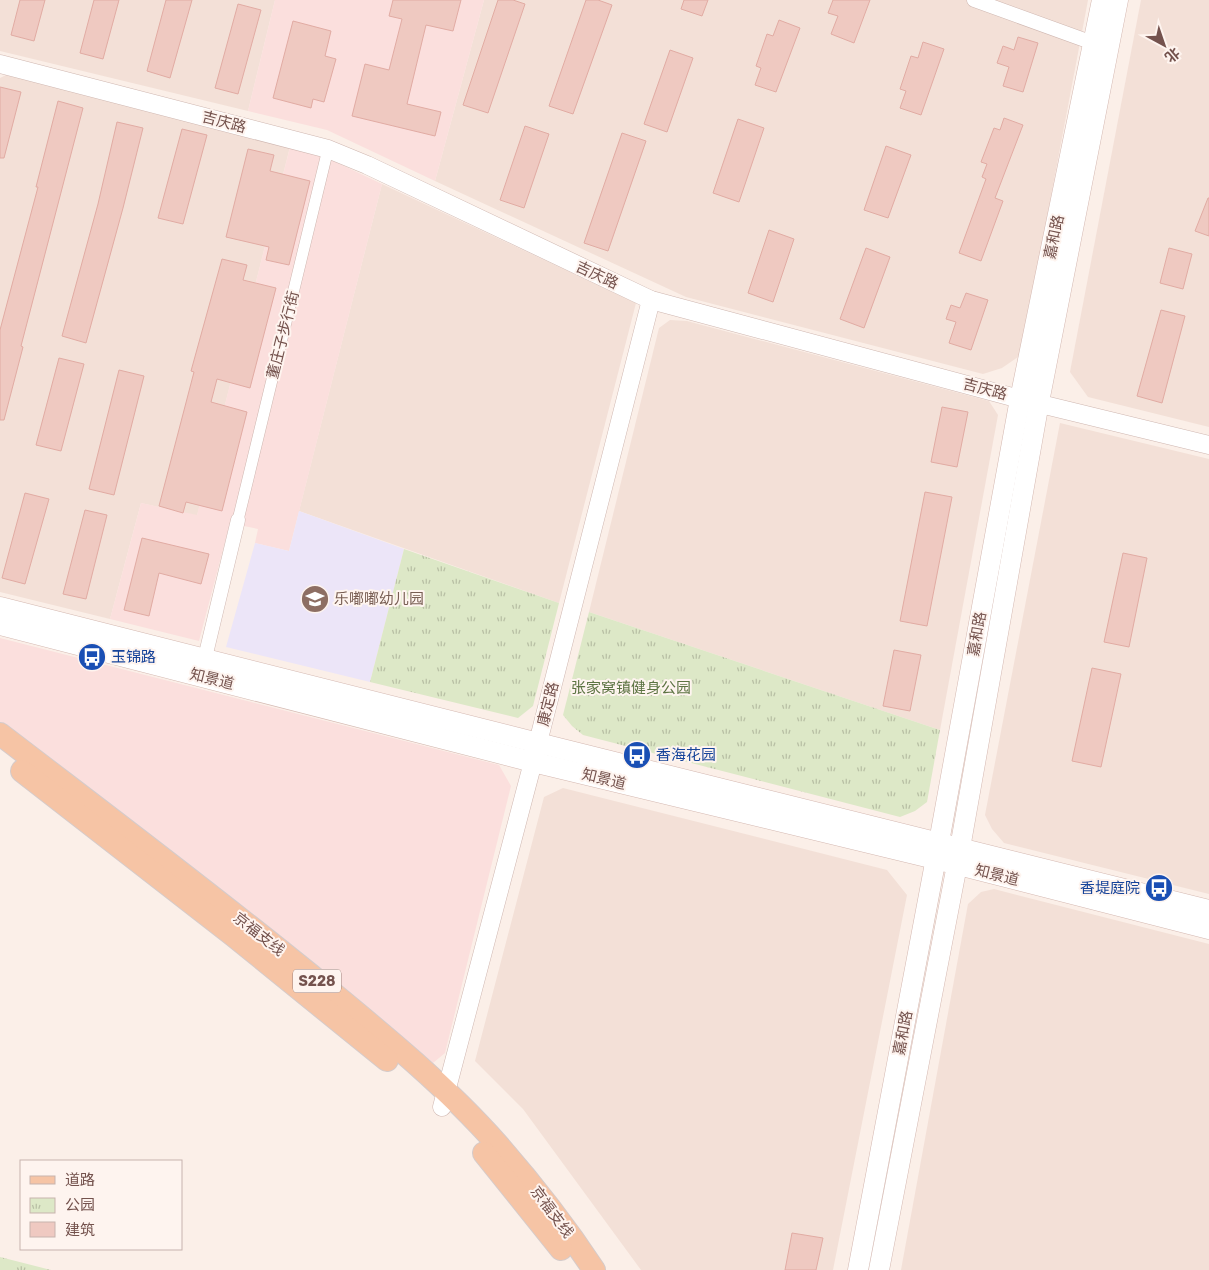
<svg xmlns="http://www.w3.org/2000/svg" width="1209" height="1270" viewBox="0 0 1209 1270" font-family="Rubik,'Noto Sans SC',sans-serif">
<defs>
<pattern id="park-tufts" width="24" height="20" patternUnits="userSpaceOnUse" patternTransform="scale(1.25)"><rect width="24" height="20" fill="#dde8c7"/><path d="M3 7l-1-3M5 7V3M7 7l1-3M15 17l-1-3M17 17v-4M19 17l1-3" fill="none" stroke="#b8bfa4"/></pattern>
</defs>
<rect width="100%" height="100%" fill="#fbefe8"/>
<g fill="#f3e0d7">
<polygon points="0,0 275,0 248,111 0,51"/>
<polygon points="484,0 1088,0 1021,355 1002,368 983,374 686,297 435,181"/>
<polygon points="1141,0 1209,0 1209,427 1088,397 1070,372"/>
<polygon points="10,73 290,147 197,516 141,503 110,619 0,592 0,78"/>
<polygon points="382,184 636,303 559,603 299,511"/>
<polygon points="670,320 687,321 989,401 998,415 940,730 589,612 659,328"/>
<polygon points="1060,423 1209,459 1209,894 1004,843 992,829 985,815"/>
<polygon points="563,788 887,870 907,895 833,1270 641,1270 523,1109 475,1061 544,797"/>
<polygon points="994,889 1209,944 1209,1270 901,1270 968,904 981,892"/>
</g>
<g fill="#fbdfdd">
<polygon points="275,0 484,0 435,181 327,130 248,111"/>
<polygon points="290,147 321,155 382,184 289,551 255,543 258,529 230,523 199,641 110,619 141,503 197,515"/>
<polygon points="0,638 499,765 511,786 445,1053 433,1063 301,952 0,722"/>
</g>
<polygon fill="#ece5f8" points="299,511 404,549 370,682 226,647 255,543 289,551"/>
<g fill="url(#park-tufts)">
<polygon points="404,549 559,603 533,706 518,718 370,682"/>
<polygon points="589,612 940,730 927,802 915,811 900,817 583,735 572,726 563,715"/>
<polygon points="0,1257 51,1270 0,1270"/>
</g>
<g fill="#efc9c1" stroke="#e1aba3">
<polygon points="20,0 45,0 34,41 11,35"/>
<polygon points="94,0 119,0 103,59 80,53"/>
<polygon points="166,0 192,0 170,78 147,71"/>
<polygon points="393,0 461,0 453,31 426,25 407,104 441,112 435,136 352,116 365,64 389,70 402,19 389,16"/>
<polygon points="498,0 513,0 525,4 488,113 463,105"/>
<polygon points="586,0 598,0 612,5 573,114 549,106"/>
<polygon points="684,0 708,0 702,16 681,9"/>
<polygon points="833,0 870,0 854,43 831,34 838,16 828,13"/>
<polygon points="238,4 261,10 238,94 215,88"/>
<polygon points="779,20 800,28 776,92 755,85 761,68 756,66 767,34 773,36"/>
<polygon points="293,21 331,31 325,56 336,59 324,102 313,99 311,108 273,98"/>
<polygon points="1018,37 1038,43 1023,92 1003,86 1009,67 997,63 1003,46 1014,50"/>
<polygon points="923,42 944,49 921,115 900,108 906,91 900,89 911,56 918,58"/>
<polygon points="670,50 693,58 667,132 644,124"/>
<polygon points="0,87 21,92 4,158 0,158"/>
<polygon points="58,101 83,108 21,346 23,347 4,420 0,420 0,330 38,187 36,187"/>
<polygon points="1004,118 1023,125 995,198 1003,201 981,261 959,253 986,179 982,177 987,164 981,162 994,128 1000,130"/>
<polygon points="738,119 764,128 739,202 713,193"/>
<polygon points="117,122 143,128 123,208 86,343 62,336 98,204"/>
<polygon points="525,126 549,134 524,208 500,200"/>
<polygon points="182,129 207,135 183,224 158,218"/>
<polygon points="622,133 646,141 608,251 584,243"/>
<polygon points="886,146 911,155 888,218 864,210"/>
<polygon points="248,149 274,155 270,171 310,181 289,265 266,260 269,247 226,237"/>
<polygon points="1208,198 1209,198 1209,236 1195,231"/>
<polygon points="769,230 794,239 773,302 748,293"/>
<polygon points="866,248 890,257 864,328 840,319"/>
<polygon points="1169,248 1192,254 1183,289 1160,283"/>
<polygon points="222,259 247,265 243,280 276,288 250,388 217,379 211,402 247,412 222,511 186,502 183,513 159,506 194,372 191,371"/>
<polygon points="966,293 988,300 971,350 949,343 956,322 946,319 951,305 960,308"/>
<polygon points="1161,310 1185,316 1162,403 1137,396"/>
<polygon points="59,358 84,364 61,451 36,445"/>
<polygon points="119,370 144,376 114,495 89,489"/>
<polygon points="942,407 968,412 957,467 931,462"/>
<polygon points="925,492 952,497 927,626 900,621"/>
<polygon points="25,493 49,499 25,584 2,578"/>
<polygon points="85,510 107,515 86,599 63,594"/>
<polygon points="142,538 209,554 201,584 159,573 149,616 124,610"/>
<polygon points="1123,553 1147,558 1129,647 1104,642"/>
<polygon points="894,650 921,655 910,711 883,706"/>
<polygon points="1092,668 1121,674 1101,767 1072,761"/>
<polygon points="792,1233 823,1238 816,1270 785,1270"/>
</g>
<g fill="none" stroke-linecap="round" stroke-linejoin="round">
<defs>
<polyline id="pedestrian" points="238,520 328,149"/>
<g id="minor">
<polyline points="974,0 1093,43"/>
<polyline points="203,666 238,520"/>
</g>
<g id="tertiary">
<polyline points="0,64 328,149 367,165 651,300 1020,399 1209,445"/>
<polyline points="442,1107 533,762 651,300"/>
</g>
<g id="secondary">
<polyline points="0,607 538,743 1209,910"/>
<polyline points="0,625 533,762 935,859 1209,929"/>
<polyline points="858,1270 939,842 1020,399 1102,0"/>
<polyline points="879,1270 957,865 1039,402 1118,0"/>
</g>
<g id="primary">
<path d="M 0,734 C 107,816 215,897 319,982 C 381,1033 445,1085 498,1145 C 533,1185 565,1226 594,1270"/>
<polyline points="22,771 233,935 387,1060"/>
<polyline points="484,1153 561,1249"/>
</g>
</defs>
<use href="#pedestrian" stroke="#cfb7b1" stroke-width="12"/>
<use href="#minor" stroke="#cfb7b1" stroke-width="15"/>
<use href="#tertiary" stroke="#cfb7b1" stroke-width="19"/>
<use href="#secondary" stroke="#d4b8b1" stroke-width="21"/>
<use href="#primary" stroke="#d5cbca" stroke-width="24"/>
<use href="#pedestrian" stroke="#fff" stroke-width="11"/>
<use href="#minor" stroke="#fff" stroke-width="14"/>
<use href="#tertiary" stroke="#fff" stroke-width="18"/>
<use href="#secondary" stroke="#fff" stroke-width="20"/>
<use href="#primary" stroke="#f6c4a5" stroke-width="22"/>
</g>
<defs>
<symbol id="school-disc" viewBox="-11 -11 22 22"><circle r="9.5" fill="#8d6e63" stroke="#fef4ef"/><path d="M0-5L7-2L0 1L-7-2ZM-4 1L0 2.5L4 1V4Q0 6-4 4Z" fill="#fff"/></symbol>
<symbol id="bus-disc" viewBox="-11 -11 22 22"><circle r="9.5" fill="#1a4fb4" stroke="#fef4ef"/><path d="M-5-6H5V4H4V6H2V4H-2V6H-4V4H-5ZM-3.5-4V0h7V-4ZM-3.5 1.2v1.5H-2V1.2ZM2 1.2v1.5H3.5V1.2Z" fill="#fff"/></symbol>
</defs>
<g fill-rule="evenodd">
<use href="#school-disc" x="299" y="583" width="32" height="32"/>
<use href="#bus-disc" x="76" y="641" width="32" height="32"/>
<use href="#bus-disc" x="621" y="739" width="32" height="32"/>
<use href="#bus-disc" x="1143" y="872" width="32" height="32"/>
</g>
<g text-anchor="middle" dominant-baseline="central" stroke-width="4" stroke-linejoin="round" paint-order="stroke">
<rect fill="#fef4ef" stroke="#9d837e" stroke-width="1" x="293" y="969.5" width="48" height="23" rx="4"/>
<g font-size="14" font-weight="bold" fill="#74524d">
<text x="317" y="981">S228</text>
</g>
<g font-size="15" fill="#74524d" stroke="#fef4ef">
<text transform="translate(224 122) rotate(15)">吉庆路</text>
<text transform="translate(1054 237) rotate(-78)">嘉和路</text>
<text transform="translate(597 275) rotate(25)">吉庆路</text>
<text transform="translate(283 335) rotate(-76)">董庄子步行街</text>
<text transform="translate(985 389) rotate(15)">吉庆路</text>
<text transform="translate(977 634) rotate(-80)">嘉和路</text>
<text transform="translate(212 679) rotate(14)">知景道</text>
<text transform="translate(548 704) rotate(-76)">康定路</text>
<text transform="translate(604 779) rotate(14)">知景道</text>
<text transform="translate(997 875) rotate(14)">知景道</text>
<text transform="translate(259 934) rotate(38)">京福支线</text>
<text transform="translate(903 1033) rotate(-79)">嘉和路</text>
<text transform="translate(552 1212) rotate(53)">京福支线</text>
</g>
<g font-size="15" fill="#785e54" stroke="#fef4ef" text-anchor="start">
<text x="334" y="599">乐嘟嘟幼儿园</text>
</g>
<g font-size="15" fill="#164399" stroke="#fef4ef" text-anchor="start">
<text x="111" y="657">玉锦路</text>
<text x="656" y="755">香海花园</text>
<text x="1140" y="888" text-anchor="end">香堤庭院</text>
</g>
<g font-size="15" fill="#5d7443" stroke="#fef4ef">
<text x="631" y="688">张家窝镇健身公园</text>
</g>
</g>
<rect x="20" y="1160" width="162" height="90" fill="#fef4ef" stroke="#c7b3ae"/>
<rect x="30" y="1176" width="25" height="8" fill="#f6c4a5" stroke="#c7b3ae"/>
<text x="65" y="1185" font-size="15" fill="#74524d">道路</text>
<rect x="30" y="1198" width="25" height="15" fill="url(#park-tufts)" stroke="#c7b3ae"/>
<text x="65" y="1210" font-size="15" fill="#74524d">公园</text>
<rect x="30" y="1222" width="25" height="15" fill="#efc9c1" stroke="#c7b3ae"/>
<text x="65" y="1235" font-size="15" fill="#74524d">建筑</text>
<g transform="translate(1164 45) rotate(140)" stroke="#fef4ef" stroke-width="4" paint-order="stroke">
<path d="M0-4L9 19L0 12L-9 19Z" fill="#74524d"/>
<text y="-8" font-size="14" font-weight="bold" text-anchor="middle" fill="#74524d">北</text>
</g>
</svg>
